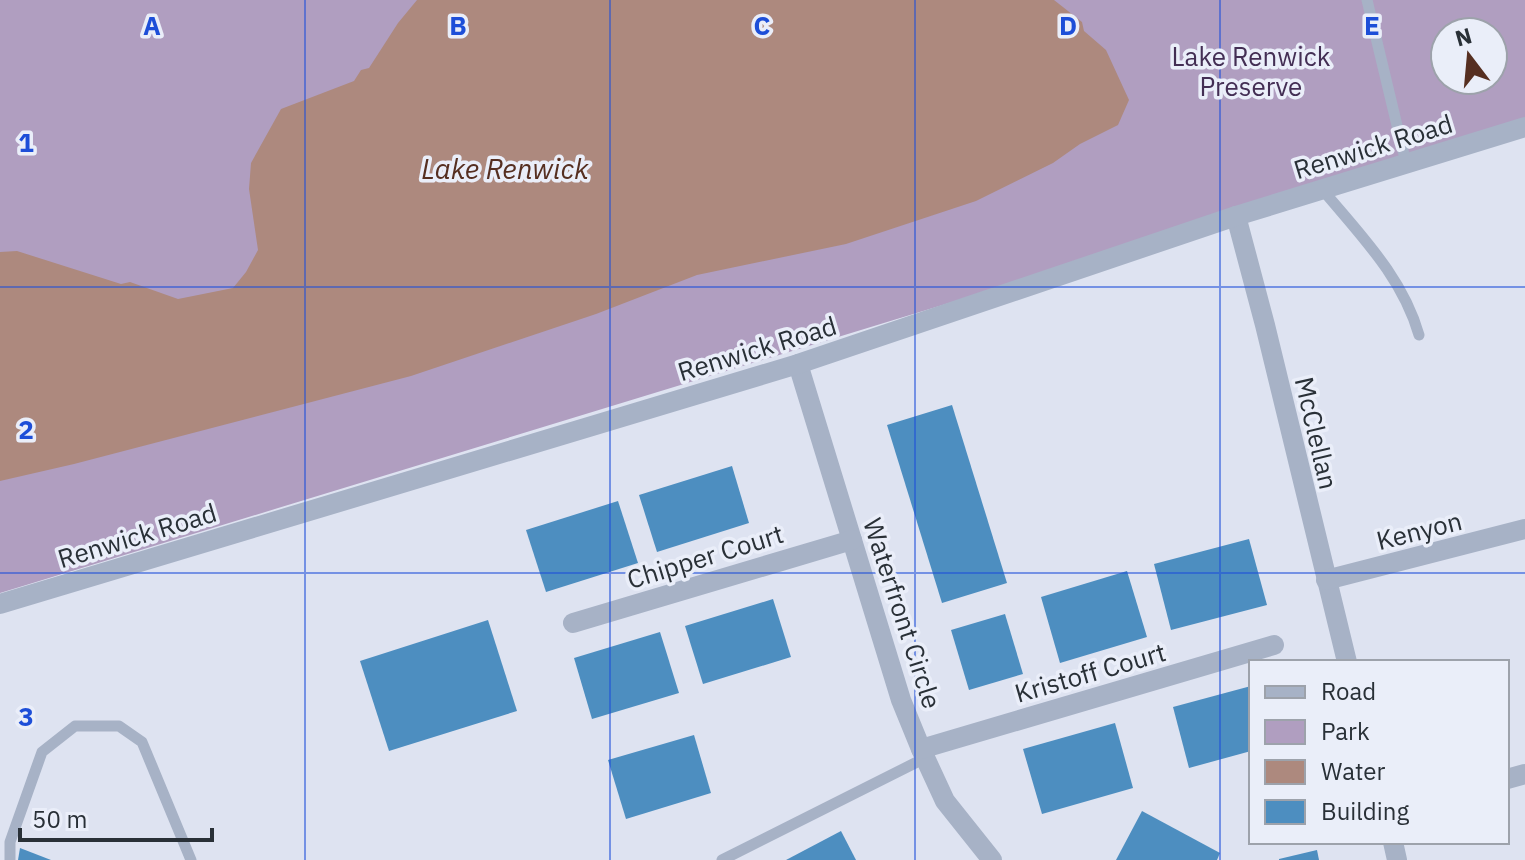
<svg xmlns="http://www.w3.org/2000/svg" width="1525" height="860" viewBox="0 0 1525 860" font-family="'IBM Plex Sans',sans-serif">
<rect width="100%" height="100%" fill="#dee3f1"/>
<path fill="#b09ec0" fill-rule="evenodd" d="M 0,0 L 1525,0 L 1525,127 L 0,593 ZM 1445,32 L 1493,32 L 1493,80 L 1445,80 Z"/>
<polygon fill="#ad897e" points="417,0 1054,0 1082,22 1084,31 1106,50 1129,100 1118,125 1080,144 1053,163 976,201 846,244 697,275 596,314 411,376 74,464 0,481 0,252 17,251 121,284 130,282 178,299 233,288 246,272 258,250 249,189 251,163 281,109 354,81 361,70 369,68 398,23"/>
<g fill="#4d8ec0">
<polygon points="952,405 1007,583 942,603 887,425"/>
<polygon points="732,466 749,523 657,552 639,495"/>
<polygon points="618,501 638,563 546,592 526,530"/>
<polygon points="1249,539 1267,605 1171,630 1154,564"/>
<polygon points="1127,571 1147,637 1060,663 1041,597"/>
<polygon points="773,599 791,657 703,684 685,626"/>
<polygon points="1005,614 1023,674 969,690 951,630"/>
<polygon points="488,620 517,711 389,751 360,661"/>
<polygon points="660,632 679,693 592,719 574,658"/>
<polygon points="1251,686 1251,751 1189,768 1173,707"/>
<polygon points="1115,723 1133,788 1042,814 1023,749"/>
<polygon points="694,735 711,793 626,819 608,760"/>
<polygon points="1142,811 1220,853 1217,860 1116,860"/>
<polygon points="841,831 856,860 786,860"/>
<polygon points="20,848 51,860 18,860"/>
<polygon points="1317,850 1319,860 1279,860 1279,859"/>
</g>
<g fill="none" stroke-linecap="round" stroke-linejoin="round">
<g stroke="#a7b2c6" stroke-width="11">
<polyline points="1367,0 1406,163"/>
<path d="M 1322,189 C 1360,235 1402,276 1419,335"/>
<polyline points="10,860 10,842 42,752 75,726 119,726 142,742 191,860"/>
<polyline points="722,860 925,758"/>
</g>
<g stroke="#a7b2c6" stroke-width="20">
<polyline points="1236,216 1265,325 1347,662"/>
<polyline points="798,364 901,700 921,749 945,801 992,860"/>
<polyline points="1326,580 1525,529"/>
<polyline points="573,623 852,540"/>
<polyline points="921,749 1274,645"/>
<polyline points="1507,779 1525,774"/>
<polyline points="1393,842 1397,860"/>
</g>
<polyline stroke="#a7b2c6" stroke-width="20" points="0,604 798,364 1236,216 1525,127"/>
</g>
<path fill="none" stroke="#1d4ed8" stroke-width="2" stroke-opacity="0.55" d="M 305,0 L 305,860M 610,0 L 610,860M 915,0 L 915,860M 1220,0 L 1220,860M 0,287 L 1525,287M 0,573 L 1525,573"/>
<g text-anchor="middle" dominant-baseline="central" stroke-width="7" stroke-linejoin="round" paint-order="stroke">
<g font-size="26" fill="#432e54" stroke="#eaeef9">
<text x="1251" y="56">Lake Renwick<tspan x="1251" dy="30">Preserve</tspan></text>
</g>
<g font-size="26" fill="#293037" stroke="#eaeef9">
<text transform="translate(1373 146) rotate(-17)">Renwick Road</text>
<text transform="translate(757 348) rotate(-17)">Renwick Road</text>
<text transform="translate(1317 433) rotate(77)">McClellan</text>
<text transform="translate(1419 530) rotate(-14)">Kenyon</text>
<text transform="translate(137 535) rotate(-17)">Renwick Road</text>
<text transform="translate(705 556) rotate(-17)">Chipper Court</text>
<text transform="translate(903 613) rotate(72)">Waterfront Circle</text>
<text transform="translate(1090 672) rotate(-16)">Kristoff Court</text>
</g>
<g font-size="28" font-style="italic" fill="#562f21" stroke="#eaeef9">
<text x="505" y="168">Lake Renwick</text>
</g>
</g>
<g font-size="26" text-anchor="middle" font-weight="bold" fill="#1d4ed8" stroke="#eaeef9" stroke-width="7" stroke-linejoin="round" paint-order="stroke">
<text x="152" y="35">A</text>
<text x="458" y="35">B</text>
<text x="762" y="35">C</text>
<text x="1068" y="35">D</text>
<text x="1372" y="35">E</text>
<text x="26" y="152">1</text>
<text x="26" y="439">2</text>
<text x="26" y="726">3</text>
</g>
<rect x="1249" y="660" width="260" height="184" fill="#eaeef9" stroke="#9da2ab" stroke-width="2"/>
<rect x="1265" y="686" width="40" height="12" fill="#a7b2c6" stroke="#9da2ab" stroke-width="2"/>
<text x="1321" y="700" font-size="24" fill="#293037">Road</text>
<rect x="1265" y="720" width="40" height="24" fill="#b09ec0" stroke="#9da2ab" stroke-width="2"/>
<text x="1321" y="740" font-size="24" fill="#293037">Park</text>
<rect x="1265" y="760" width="40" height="24" fill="#ad897e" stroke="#9da2ab" stroke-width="2"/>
<text x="1321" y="780" font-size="24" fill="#293037">Water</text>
<rect x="1265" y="800" width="40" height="24" fill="#4d8ec0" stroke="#9da2ab" stroke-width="2"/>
<text x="1321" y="820" font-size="24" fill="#293037">Building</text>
<g transform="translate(1469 56) rotate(344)"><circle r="38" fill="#eaeef9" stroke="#9da2ab" stroke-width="2"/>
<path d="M0-6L14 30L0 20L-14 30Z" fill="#562f21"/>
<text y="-12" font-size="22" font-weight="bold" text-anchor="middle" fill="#293037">N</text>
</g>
<path d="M20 828v12h192v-12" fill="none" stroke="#293037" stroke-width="4"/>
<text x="32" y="828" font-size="24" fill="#293037" stroke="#eaeef9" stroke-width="6" paint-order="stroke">50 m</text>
</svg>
